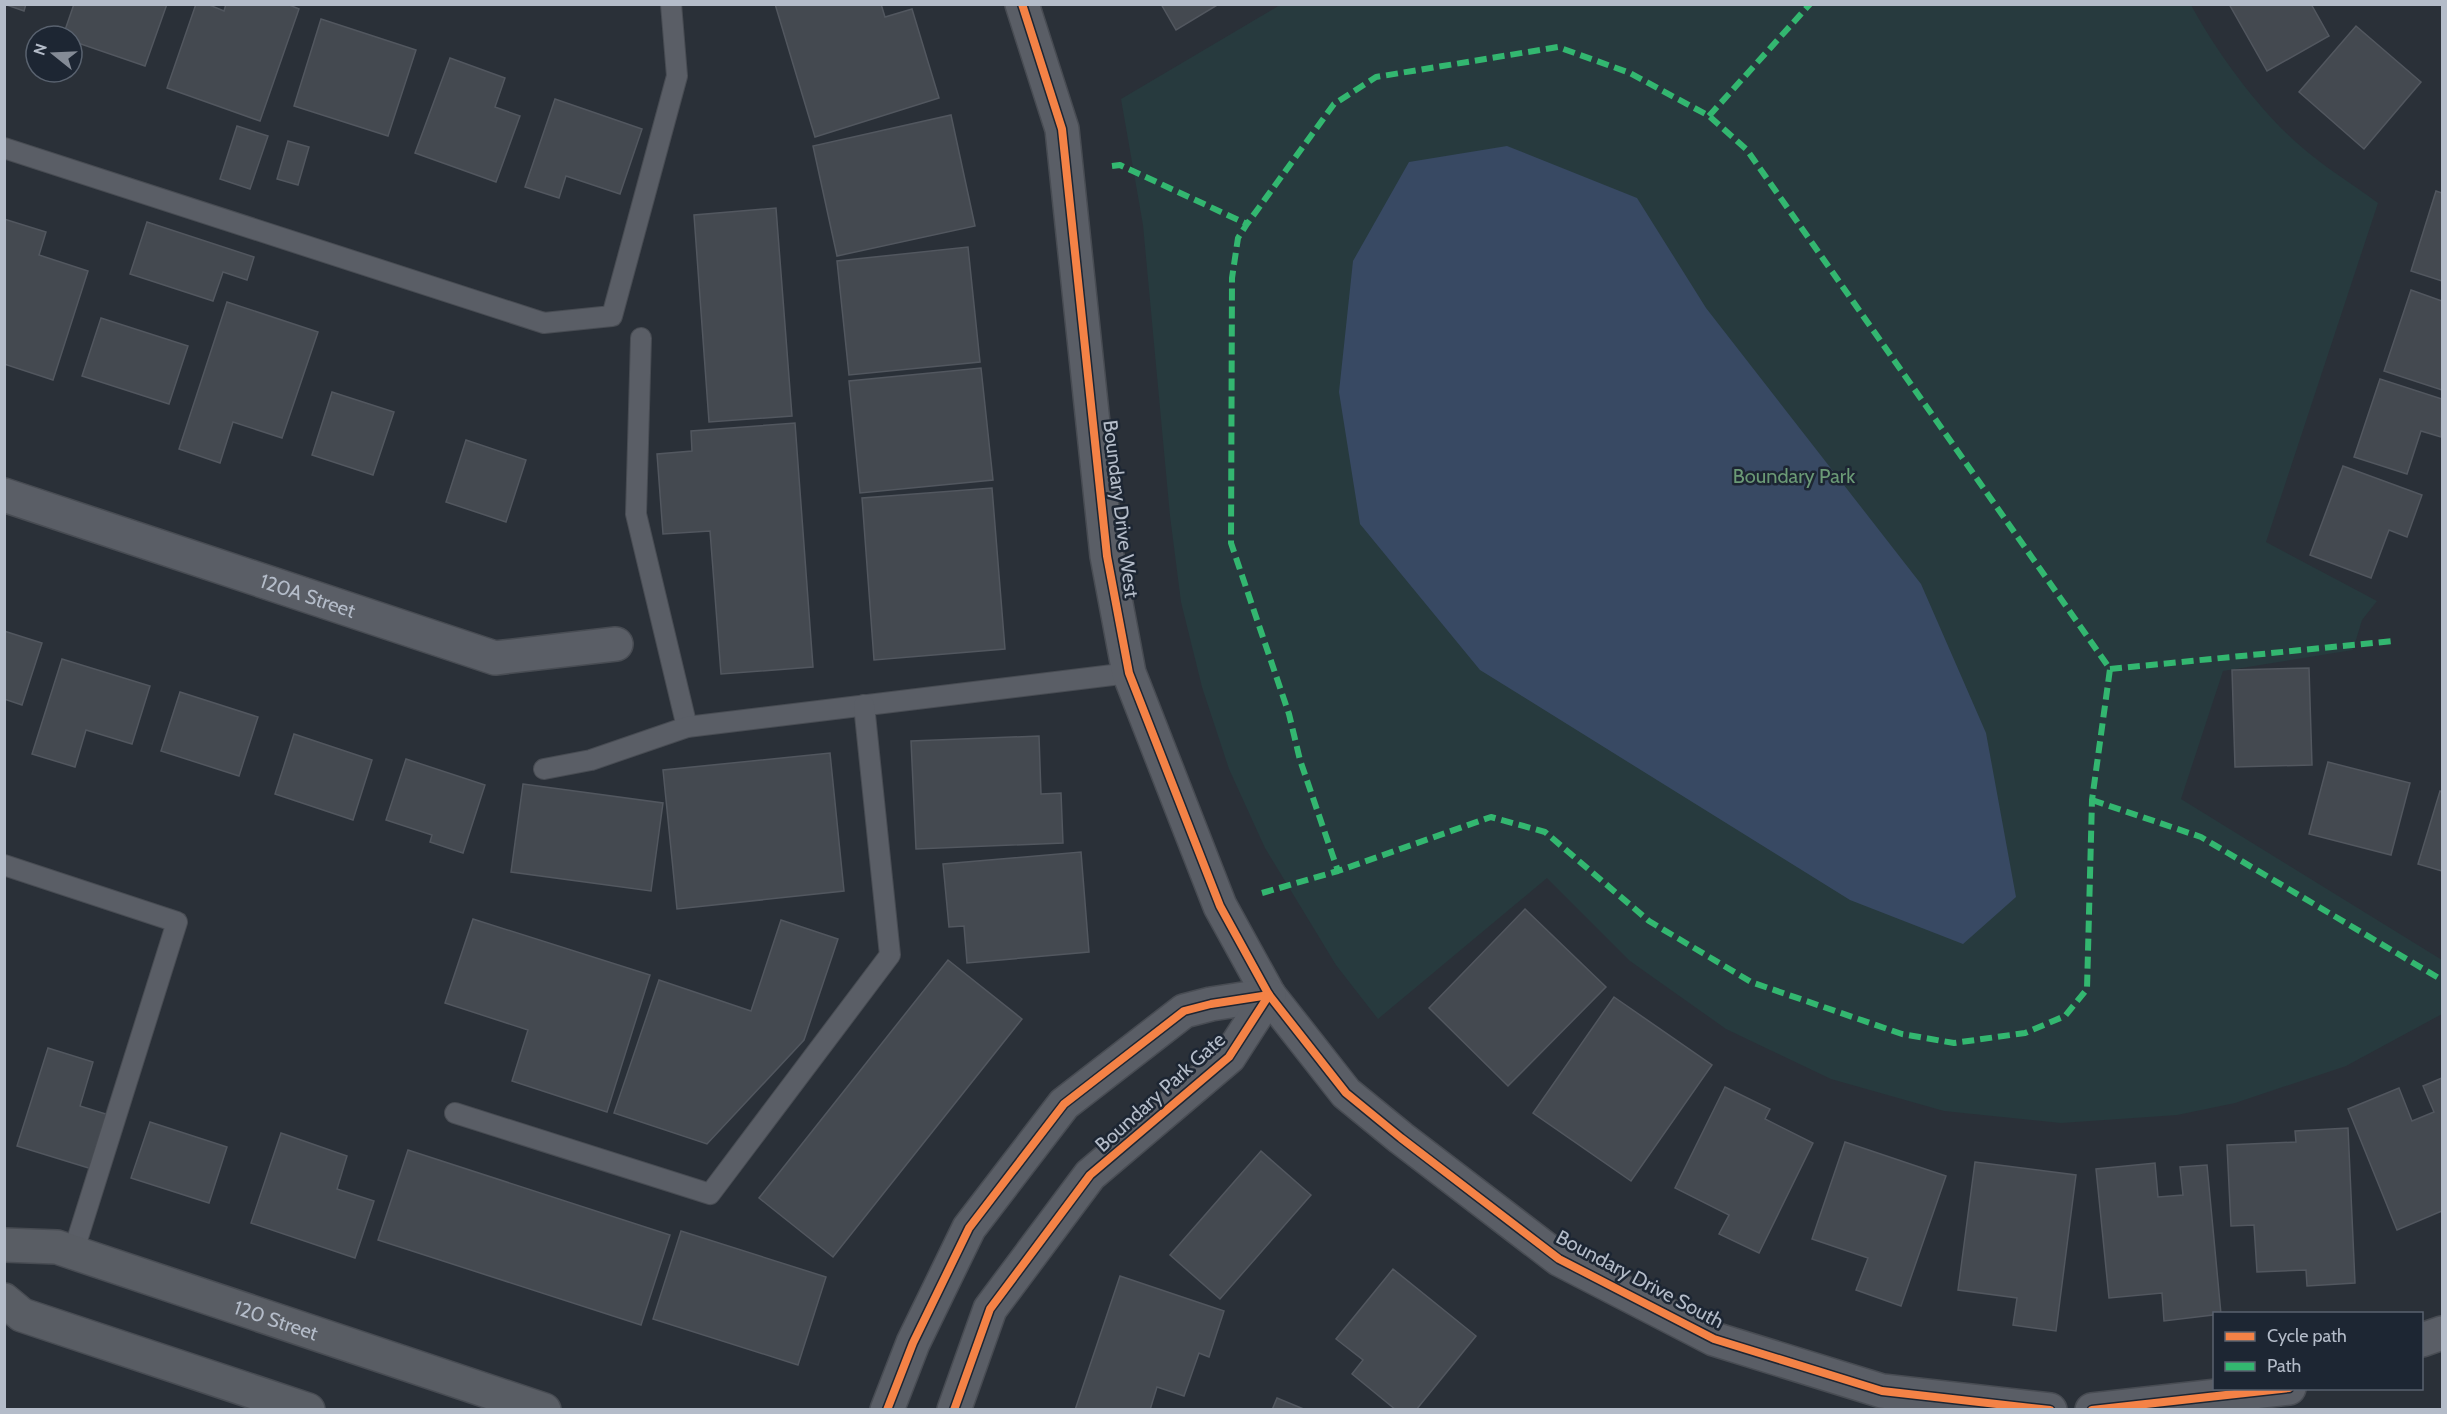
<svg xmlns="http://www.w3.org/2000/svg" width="2447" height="1414" viewBox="0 0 2447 1414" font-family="Cabin,sans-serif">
<rect width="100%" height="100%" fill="#2a3038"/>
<path fill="#273a3e" d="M 1280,5 L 2191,5 C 2216,51 2257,108 2297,143 C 2321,165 2351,183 2378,203 L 2266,542 L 2377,601 L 2362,620 L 2353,650 L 2223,671 L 2181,799 L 2442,960 L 2442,1014 L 2346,1066 L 2235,1103 L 2177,1115 L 2061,1123 L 1944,1111 L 1831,1079 L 1726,1029 L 1630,961 L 1547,878 L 1378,1019 L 1336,965 L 1265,848 L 1229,769 L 1202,687 L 1181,602 L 1170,516 L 1143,225 L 1121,99 Z"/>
<polygon fill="#384963" points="1507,146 1637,198 1706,308 1921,584 1986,733 2016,897 1963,944 1850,900 1480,670 1360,524 1339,392 1353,261 1409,162"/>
<g fill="#444950" stroke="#52575f" stroke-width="1.5">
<polygon points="4,4 26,4 24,11"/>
<polygon points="74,4 167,4 145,66 72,41 72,36 63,36"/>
<polygon points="196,4 207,4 224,11 226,4 287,4 299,9 260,121 167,88"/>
<polygon points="775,4 881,4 885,17 912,9 939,98 815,137"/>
<polygon points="1161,4 1219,4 1176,30"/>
<polygon points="2229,4 2311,4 2329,36 2267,71"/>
<polygon points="321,19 416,50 388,136 294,106"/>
<polygon points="2356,26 2421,82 2364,149 2299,92"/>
<polygon points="450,58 505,78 495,107 520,116 496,182 415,153"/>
<polygon points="555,99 642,129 620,194 566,176 559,198 525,187"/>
<polygon points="951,115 975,226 837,256 813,146"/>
<polygon points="237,126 268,136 250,189 220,179"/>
<polygon points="288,141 309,147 298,185 277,179"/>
<polygon points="2436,191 2442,193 2442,281 2411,271"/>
<polygon points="776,208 792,416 709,422 694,215"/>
<polygon points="4,219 46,232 39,255 88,271 53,380 4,364"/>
<polygon points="147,222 254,257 247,280 223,272 213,301 130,274"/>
<polygon points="968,247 980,362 849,375 837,261"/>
<polygon points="2411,290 2442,301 2442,390 2384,371"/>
<polygon points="227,302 318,332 282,438 233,422 220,463 179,449"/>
<polygon points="101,318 188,346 169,404 82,376"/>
<polygon points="981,368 993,480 860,493 849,381"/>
<polygon points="2380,379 2442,399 2441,437 2421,431 2407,474 2354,457"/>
<polygon points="332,392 394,412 373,475 312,455"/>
<polygon points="795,423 813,667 721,674 710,531 663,534 657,454 692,451 691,431"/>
<polygon points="466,440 526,460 506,522 446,502"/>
<polygon points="2343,466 2422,495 2407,537 2389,530 2371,578 2310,555"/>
<polygon points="992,488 1005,649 874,660 862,498"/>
<polygon points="4,631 42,643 22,705 4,699"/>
<polygon points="62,659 150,686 132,744 86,730 75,767 32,754"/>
<polygon points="2309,668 2312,765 2235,767 2232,670"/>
<polygon points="180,692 258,717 239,776 161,751"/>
<polygon points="294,734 372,760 353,820 275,794"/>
<polygon points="1039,736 1041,794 1061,793 1063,843 916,849 911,741"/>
<polygon points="830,753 844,891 677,909 663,770"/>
<polygon points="406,759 485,785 463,853 430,842 432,835 386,820"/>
<polygon points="2328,762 2410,783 2391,855 2309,834"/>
<polygon points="523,784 663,803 651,891 511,872"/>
<polygon points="2440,791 2442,792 2442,871 2418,864"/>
<polygon points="1081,852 1089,952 967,963 964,926 949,927 943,864"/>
<polygon points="1525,909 1606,987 1508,1086 1429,1008"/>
<polygon points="473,919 650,975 607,1112 512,1081 528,1030 445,1003"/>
<polygon points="781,920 838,939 804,1040 707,1144 614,1113 659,980 751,1011"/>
<polygon points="948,960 1022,1019 833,1257 759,1198"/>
<polygon points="1614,997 1712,1065 1631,1181 1533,1113"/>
<polygon points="48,1048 93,1062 80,1106 109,1115 92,1169 17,1146"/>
<polygon points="2442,1078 2442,1211 2397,1230 2348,1109 2399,1088 2412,1121 2434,1112 2423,1086"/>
<polygon points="1725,1087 1770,1109 1765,1119 1813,1143 1759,1253 1719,1234 1729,1215 1675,1188"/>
<polygon points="150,1122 227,1147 209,1203 131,1178"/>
<polygon points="2348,1128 2355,1283 2307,1286 2306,1270 2257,1272 2254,1225 2231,1226 2227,1145 2296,1142 2295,1131"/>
<polygon points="281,1133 347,1156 337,1189 374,1201 355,1258 251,1223"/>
<polygon points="1845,1142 1946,1176 1901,1306 1856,1290 1868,1258 1812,1239"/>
<polygon points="408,1150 670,1235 641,1325 378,1240"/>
<polygon points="1261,1151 1311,1195 1220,1299 1170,1255"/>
<polygon points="1975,1162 2076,1175 2056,1331 2013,1325 2017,1298 1958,1290"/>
<polygon points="2155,1163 2158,1197 2183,1195 2180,1167 2207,1165 2221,1314 2164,1321 2162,1293 2109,1298 2096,1169"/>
<polygon points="681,1231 826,1277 798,1365 653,1319"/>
<polygon points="1393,1269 1476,1336 1416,1410 1396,1410 1352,1374 1363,1360 1336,1339"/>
<polygon points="1120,1276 1224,1311 1209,1357 1199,1353 1184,1396 1157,1387 1150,1410 1075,1410"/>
<polygon points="1277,1398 1306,1410 1272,1410"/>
</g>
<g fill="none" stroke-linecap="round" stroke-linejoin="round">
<defs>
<g id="lane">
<polyline points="4,148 544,323 612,316 677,76 671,4"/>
<polyline points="641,338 636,514 687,727"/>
<polyline points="544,769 591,760 687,727 1129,673"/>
<polyline points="4,865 177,922 73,1253"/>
<polyline points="455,1113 710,1194 890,955 864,705"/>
</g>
<g id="street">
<polyline points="1022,4 1062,129 1107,556 1129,673 1220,906 1269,995 1346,1093 1401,1138 1559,1259 1714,1339 1882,1391 2050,1410"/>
<path id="s1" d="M 4,495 L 495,658 L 616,644"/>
<polyline points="2422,1340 2442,1333"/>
<polyline points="887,1410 913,1343 969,1228 1064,1104 1184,1011 1211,1004 1269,995"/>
<polyline points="954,1410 990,1309 1090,1175 1229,1057 1269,995"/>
<polyline points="2092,1410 2289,1388"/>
</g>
<g id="secondary">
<path id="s2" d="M 4,1245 L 57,1247 L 544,1410"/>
<polyline points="4,1300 22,1315 308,1410"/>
</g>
</defs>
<use href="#lane" stroke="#484c53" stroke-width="22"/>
<use href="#street" stroke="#484c53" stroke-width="36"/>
<use href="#secondary" stroke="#484c53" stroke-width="36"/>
<use href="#lane" stroke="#5a5e66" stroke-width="20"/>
<use href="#street" stroke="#5a5e66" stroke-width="33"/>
<use href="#secondary" stroke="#595d64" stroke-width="33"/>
<g stroke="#33b770" stroke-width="6" stroke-dasharray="12 6" stroke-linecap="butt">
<polyline points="1709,116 1810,4"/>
<polyline points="1112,166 1120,165 1247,224"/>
<polyline points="2110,669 2393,641"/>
<polyline points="2092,800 2201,837 2442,980"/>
<polyline points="1262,893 1338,871 1491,817 1545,832 1649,921 1751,982 1902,1034 1954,1043 2025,1033 2065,1016 2087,989 2092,800 2110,669 1747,150 1709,116 1630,73 1558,47 1376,77 1334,104 1247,224 1238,238 1232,278 1231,543 1289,714 1300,760 1338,871"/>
</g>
<defs>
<g id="cycleway">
<polyline points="1022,4 1062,129 1107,556 1129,673 1220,906 1269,995 1346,1093 1401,1138 1559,1259 1714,1339 1882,1391 2050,1410"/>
<polyline points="887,1410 913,1343 969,1228 1064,1104 1184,1011 1211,1004 1269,995"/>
<polyline points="954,1410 990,1309 1090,1175 1229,1057 1269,995"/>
<polyline points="2092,1410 2289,1388"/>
</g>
</defs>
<use href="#cycleway" stroke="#1d2633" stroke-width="11"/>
<use href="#cycleway" stroke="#f48246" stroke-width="8"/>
</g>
<g text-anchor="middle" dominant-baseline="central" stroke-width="5" stroke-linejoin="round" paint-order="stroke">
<g font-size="20" fill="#6b9a76" stroke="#1d2633">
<text x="1794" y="476">Boundary Park</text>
</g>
<g font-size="20" fill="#b4bcc9" stroke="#1d2633">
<text transform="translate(1121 509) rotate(83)">Boundary Drive West</text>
<text stroke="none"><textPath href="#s1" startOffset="320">120A Street</textPath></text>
<text transform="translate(1160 1092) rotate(-42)">Boundary Park Gate</text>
<text transform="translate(1640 1279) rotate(28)">Boundary Drive South</text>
<text stroke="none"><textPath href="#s2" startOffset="284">120 Street</textPath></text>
</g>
</g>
<rect width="2447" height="1414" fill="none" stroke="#b4bcc9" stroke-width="12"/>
<rect x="2213" y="1312" width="210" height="78" fill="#1d2633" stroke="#59626f" stroke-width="1.5"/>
<rect x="2225" y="1332" width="30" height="9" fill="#f48246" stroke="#59626f" stroke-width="1.5"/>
<text x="2267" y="1342" font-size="18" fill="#b4bcc9">Cycle path</text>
<rect x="2225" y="1362" width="30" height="9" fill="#33b770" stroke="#59626f" stroke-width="1.5"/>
<text x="2267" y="1372" font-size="18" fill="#b4bcc9">Path</text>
<g transform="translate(54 54) rotate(288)"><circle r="28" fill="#1d2633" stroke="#59626f" stroke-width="1.5"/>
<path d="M0-4.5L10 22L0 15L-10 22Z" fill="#848b96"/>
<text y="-9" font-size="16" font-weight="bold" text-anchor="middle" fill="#b4bcc9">N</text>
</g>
</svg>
